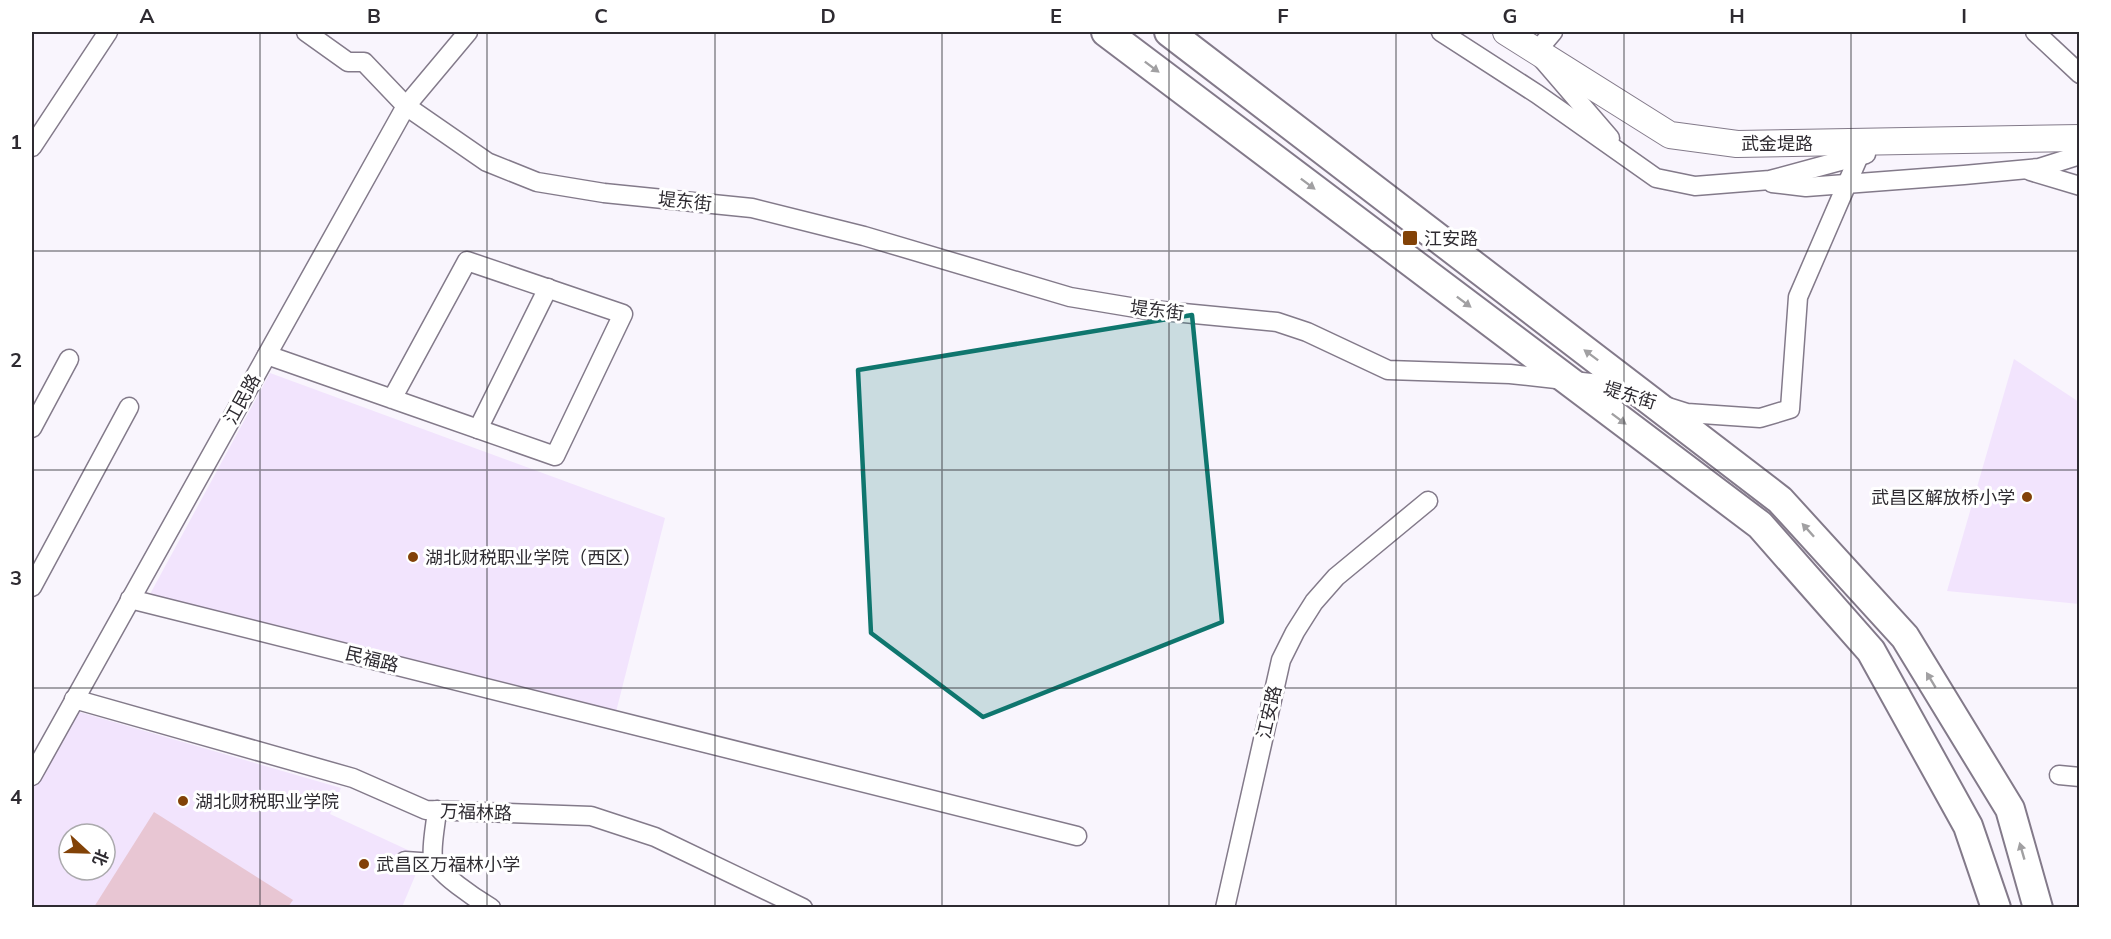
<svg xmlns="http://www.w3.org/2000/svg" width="2111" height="939" viewBox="0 0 2111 939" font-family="Mulish,'Noto Sans SC',sans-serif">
<rect width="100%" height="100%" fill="#f9f5fd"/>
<g fill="#f2e4fd" fill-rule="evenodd">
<polygon points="2014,359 2079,402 2079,604 1947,591"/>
<polygon points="270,373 665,518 616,712 149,596"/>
<path d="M 76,711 L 341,788 L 330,814 L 423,857 L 402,907 L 32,908 L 32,789 ZM 69,834 L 105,834 L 105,870 L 69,870 Z"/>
</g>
<polygon fill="#e8c6d3" points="154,812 293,900 288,907 94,907"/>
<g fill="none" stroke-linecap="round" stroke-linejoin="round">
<defs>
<g id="street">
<polyline points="306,32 348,62 364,62 406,106 487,162 537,182 604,193 752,208 864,236 1070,297 1142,309 1277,322 1307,332 1388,370 1510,374 1609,385 1628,392"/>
<polyline points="1441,32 1537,94 1656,178 1695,186 1770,180 1866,154"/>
<polyline points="1553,32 1536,52 1610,138"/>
<polyline points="2035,32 2080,74"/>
<polyline points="32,147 108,32"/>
<polyline points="2030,171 2080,186"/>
<polyline points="1772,183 1806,187 1964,175 2039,168 2080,155"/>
<path d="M 267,355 C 363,389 459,422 555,456 L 623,314 L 467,261 L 392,399"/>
<polyline points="1668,407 1687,413 1760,418 1790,409 1798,297 1859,156"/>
<polyline points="32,428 69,359"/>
<polyline points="478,429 548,288"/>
<polyline points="32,587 129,407"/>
<polyline points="130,599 1077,836"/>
<polyline points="74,699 353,778 426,810 591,816 655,837 803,908"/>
<polyline points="2059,775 2080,777"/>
<polyline points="32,776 406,106 468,32"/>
<path d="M 437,810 C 436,823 431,846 433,858 C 435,872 478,900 491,908"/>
<polyline points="405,861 435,863"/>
<polyline points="1225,908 1281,660 1295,632 1314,602 1336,577 1428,501"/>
</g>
<polyline id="secondary" points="1506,32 1670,135 1737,144 2080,138"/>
<g id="primary">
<polyline points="1106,32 1760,525 1871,651 1968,826 1996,908"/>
<polyline points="1169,32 1780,500 1905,637 2010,809 2038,908"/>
</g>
</defs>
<use href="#street" stroke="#837a8a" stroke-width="21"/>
<use href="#secondary" stroke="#837a8a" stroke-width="28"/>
<use href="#primary" stroke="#837a8a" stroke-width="32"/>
<use href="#street" stroke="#fff" stroke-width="18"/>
<use href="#secondary" stroke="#fff" stroke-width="26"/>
<use href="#primary" stroke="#fff" stroke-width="28"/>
</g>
<defs><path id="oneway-solid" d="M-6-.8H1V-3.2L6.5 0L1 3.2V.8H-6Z" transform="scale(1.5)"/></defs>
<g fill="#a1a0a2">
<use href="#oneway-solid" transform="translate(1152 67) rotate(37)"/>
<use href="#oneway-solid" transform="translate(1308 184) rotate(37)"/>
<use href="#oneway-solid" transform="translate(1464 302) rotate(37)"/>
<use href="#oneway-solid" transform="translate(1591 355) rotate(-143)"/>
<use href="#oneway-solid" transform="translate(1619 419) rotate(37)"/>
<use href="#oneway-solid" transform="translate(1808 530) rotate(-132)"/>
<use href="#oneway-solid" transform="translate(1931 680) rotate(-121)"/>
<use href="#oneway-solid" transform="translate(2022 851) rotate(-106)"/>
</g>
<path fill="#0f766e" fill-opacity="0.2" stroke="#0f766e" stroke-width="4.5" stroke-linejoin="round" d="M 1192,315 L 1222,622 L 983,717 L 871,633 L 858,370 Z"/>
<path fill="none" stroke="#2e2b31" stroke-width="1.5" stroke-opacity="0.55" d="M 260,32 L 260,908M 487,32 L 487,908M 715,32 L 715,908M 942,32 L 942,908M 1169,32 L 1169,908M 1396,32 L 1396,908M 1624,32 L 1624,908M 1851,32 L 1851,908M 32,251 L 2080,251M 32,470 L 2080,470M 32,688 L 2080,688"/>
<g fill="#824207" stroke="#fff" stroke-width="2">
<rect x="1402" y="230" width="16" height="16" rx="3"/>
<circle cx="2027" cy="497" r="6"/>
<circle cx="413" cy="557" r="6"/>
<circle cx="183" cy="801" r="6"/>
<circle cx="364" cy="864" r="6"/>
</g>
<g text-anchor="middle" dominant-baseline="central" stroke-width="6" stroke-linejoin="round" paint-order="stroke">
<g font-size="18" fill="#2e2b31" stroke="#fff">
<text x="1777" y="143">武金堤路</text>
<text transform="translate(685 201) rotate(6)">堤东街</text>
<text transform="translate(1157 310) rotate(7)">堤东街</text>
<text transform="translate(1630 395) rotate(17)">堤东街</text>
<text transform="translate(242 399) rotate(-61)">江民路</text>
<text transform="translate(372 659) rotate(14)">民福路</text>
<text transform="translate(1269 712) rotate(-77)">江安路</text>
<text transform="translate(476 812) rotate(2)">万福林路</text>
</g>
<g font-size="18" fill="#2e2b31" stroke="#fff" text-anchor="start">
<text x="1424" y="238">江安路</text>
<text x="2015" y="497" text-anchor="end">武昌区解放桥小学</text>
<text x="425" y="557">湖北财税职业学院（西区）</text>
<text x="195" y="801">湖北财税职业学院</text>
<text x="376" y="864">武昌区万福林小学</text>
</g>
</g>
<rect width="2111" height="939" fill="none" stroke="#ffffff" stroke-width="66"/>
<g transform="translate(87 852) rotate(112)"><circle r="28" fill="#ffffff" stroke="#abaaad" stroke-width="1.5"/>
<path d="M0-4.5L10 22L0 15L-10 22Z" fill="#824207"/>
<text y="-9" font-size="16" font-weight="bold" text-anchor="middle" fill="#2e2b31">北</text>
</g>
<rect x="33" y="33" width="2045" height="873" fill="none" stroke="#2e2b31" stroke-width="2"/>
<g font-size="20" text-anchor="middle" font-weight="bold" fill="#2e2b31">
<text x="147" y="23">A</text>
<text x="374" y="23">B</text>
<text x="601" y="23">C</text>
<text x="828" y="23">D</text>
<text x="1056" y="23">E</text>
<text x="1283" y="23">F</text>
<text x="1510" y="23">G</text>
<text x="1737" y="23">H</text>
<text x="1964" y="23">I</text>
<text x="16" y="149">1</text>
<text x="16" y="367">2</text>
<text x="16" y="585">3</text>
<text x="16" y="804">4</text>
</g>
</svg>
